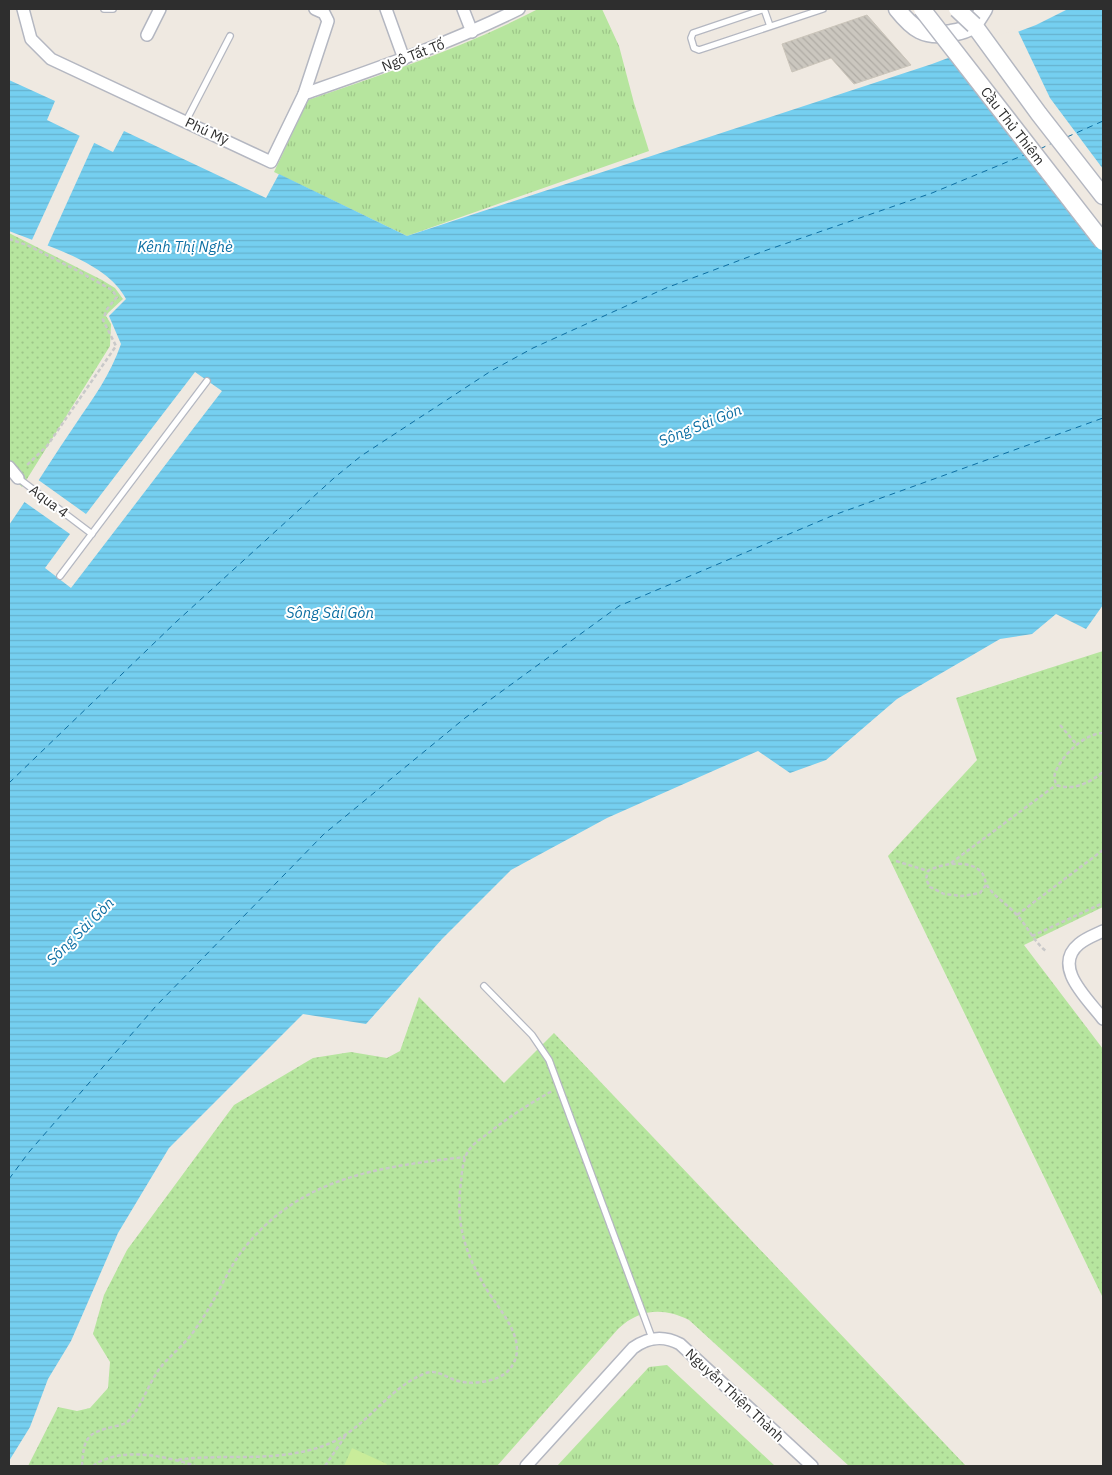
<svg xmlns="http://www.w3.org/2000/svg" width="1112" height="1475" viewBox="0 0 1112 1475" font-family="'IBM Plex Sans',sans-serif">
<defs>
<pattern id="grass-tufts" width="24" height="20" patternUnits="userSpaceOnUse" patternTransform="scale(1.25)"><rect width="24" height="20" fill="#b6e59e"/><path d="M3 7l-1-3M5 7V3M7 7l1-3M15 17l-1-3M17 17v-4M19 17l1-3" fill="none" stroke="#9dc588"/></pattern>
<pattern id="park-dots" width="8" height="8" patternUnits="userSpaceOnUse" patternTransform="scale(1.25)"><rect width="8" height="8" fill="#b6e59e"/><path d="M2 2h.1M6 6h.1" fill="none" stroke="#9dc588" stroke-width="1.8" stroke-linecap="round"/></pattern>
<pattern id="water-rules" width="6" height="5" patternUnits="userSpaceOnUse" patternTransform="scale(1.25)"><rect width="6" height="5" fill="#75cff0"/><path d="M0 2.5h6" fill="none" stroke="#66b2ce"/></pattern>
<pattern id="building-back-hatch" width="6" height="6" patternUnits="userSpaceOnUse" patternTransform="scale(1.25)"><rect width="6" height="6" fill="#cbc7bf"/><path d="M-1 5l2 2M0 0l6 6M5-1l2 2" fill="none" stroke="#afaba4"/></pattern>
</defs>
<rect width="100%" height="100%" fill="#efe9e1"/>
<g fill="url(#grass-tufts)">
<path d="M 538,9 L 602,9 L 619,46 L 634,103 L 649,151 L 407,236 L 274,172 L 308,100 C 386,73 465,47 538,9 Z"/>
<polygon points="667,1365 775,1466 557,1466 649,1367"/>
</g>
<g fill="url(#park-dots)">
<polygon points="9,233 102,280 115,288 123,299 108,313 106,316 111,324 110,346 22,487 9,475"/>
<polygon points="1103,651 1103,907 1024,945 1103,1049 1103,1298 888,856 977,760 956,698"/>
<path d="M 419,997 L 504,1083 L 554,1033 L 966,1466 L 849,1466 L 689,1320 C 663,1307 639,1309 618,1329 L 497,1466 L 28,1466 L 58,1407 L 77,1411 L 90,1408 L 108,1388 L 110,1362 L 93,1334 L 104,1295 L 127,1250 L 234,1105 L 313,1058 L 351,1052 L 387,1058 L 400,1051 Z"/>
</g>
<polygon fill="#c9ec9a" points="352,1448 387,1464 386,1466 344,1466"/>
<path fill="url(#water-rules)" d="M 1068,9 L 1103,9 L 1103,605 L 1086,629 L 1056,614 L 1032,634 L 1000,639 L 897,699 L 826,760 L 790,773 L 758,751 L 607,818 L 511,870 L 442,939 L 366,1024 L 303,1014 L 169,1148 L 118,1233 L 71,1341 L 48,1379 L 30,1427 L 9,1461 L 9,525 C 32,492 52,458 75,425 C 93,398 110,376 121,344 L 109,316 L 126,299 C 107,262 46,246 9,231 L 9,80 L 55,101 L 47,120 L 113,152 L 124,131 L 266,198 L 279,174 L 407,236 L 932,64 L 1036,25 Z"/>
<g fill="#efe9e1">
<polygon points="1017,29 1050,98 1103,169 1103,252 949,54"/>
<polygon points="81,133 95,141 46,249 31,242"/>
<polygon points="195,372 222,391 71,588 45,568 70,534 23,501 37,479 86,514"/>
</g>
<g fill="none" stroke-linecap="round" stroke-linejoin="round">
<g stroke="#0d6fa3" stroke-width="1" stroke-dasharray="6 5" stroke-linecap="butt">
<polyline points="1067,137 1103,121"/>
<polyline points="1040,149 1052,143"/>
<polyline points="9,783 176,622 334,478 361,456 390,437 491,371 533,348 666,288 767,250 932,193 1024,155"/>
<polyline points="9,1179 29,1152 156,1006 324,834 465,718 619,606 834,515 1103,418"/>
</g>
</g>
<polygon fill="url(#building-back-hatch)" stroke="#cbc5ba" points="867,15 911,65 854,84 831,58 792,72 782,44"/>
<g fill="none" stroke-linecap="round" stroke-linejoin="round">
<defs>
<g id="service">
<polyline points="104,9 113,9"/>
<polyline points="764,9 693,33 691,38 694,48 699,50 823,9"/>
<polyline points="764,9 770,26"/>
<polyline points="186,121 230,36"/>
<polyline points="18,478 92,534"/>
<polyline points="60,576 207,381"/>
<polyline points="484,986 532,1035 549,1060 652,1338"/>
</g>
<g id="minor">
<polyline points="23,9 31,39 51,59 271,162 304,94 328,21 324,13 315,9"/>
<polyline points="386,9 404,59"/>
<polyline points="463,9 472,32"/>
<polyline points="147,35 160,9"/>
<path d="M 304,94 C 378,68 448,44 519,9"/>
<polyline points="9,467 18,478"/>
<path d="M 1103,931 C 1095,935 1086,938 1079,944 C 1051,967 1089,1000 1103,1019"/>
<path d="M 526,1466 L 633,1348 C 648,1337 663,1335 680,1344 L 812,1466"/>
</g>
<g id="secondary">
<path d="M 897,9 C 913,29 924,38 951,33 C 958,32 967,30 973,25 C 977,21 981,14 984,9"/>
<polyline points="974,25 1039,114 1103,196"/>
</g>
</defs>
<use href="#service" stroke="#b4b7c1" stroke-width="8"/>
<use href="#minor" stroke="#b4b7c1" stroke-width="14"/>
<use href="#secondary" stroke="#b4b7c1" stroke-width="19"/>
<g stroke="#c9c9c9" stroke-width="2.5" stroke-dasharray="4 2.5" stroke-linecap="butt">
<polyline points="9,239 27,245 76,270 112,290 117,297 107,309 103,320 116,346 47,446 27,465"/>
<polyline points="1060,725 1077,745"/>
<path d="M 1103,733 C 1084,734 1062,755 1055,773 C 1054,777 1055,781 1056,785 C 1074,791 1089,783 1103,772"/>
<polyline points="896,861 928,871"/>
<polyline points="951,863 1056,785"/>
<path d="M 986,885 L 980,893 L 962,896 L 944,894 L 930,887 L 926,879 L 928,871 C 942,863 971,859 982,873 C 985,877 985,883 988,887 C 995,897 1007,904 1015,913 C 1027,925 1033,941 1047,952"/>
<polyline points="1017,915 1103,850"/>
<polyline points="1032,936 1103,903"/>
<path d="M 178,1460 C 192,1457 206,1458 220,1457 C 256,1457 294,1458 328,1444 C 366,1429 387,1388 426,1373 C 438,1369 446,1378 458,1381 C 472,1385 497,1382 508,1371 C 533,1344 499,1310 485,1287 C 478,1274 470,1260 466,1246 C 459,1225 458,1204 461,1182 C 462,1172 463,1158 469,1150 C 473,1144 480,1139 486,1135 C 507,1118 529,1104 552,1091"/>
<path d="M 82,1466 C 84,1436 87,1433 116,1426 C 122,1425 128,1423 132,1417 C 142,1404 147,1388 156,1374 C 163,1362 174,1354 184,1343 C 192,1335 198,1325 204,1316 C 218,1295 227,1271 242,1251 C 299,1177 378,1167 465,1157"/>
<path d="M 93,1466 C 119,1446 167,1456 195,1466"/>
<polyline points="325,1466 346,1435"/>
</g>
<use href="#service" stroke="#fff" stroke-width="5.5"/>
<use href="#minor" stroke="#fff" stroke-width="11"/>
<use href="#secondary" stroke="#fff" stroke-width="16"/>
<defs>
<g id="secondary-bridge">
<path id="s1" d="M 922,9 L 1103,242"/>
<polyline points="957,9 974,25"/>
</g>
</defs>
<use href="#secondary-bridge" stroke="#b4b7c1" stroke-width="19" stroke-linecap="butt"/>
<use href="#secondary-bridge" stroke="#fff" stroke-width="16"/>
</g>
<g text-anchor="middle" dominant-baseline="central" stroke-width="4" stroke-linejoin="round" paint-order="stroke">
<g font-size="14" fill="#2e2e2e" stroke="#fff">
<text transform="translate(413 55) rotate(-21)">Ngô Tất Tố</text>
<text stroke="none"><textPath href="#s1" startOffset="148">Cầu Thủ Thiêm</textPath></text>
<text transform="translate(207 131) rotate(25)">Phú Mỹ</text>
<text transform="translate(49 501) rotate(37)">Aqua 4</text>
<text transform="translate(735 1395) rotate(43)">Nguyễn Thiện Thành</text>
</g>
<g font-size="15" font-style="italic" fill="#0d6fa3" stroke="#fff">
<text x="185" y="246">Kênh Thị Nghè</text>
<text transform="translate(700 425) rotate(-22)">Sông Sài Gòn</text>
<text x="330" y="612">Sông Sài Gòn</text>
<text transform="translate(80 931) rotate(-45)">Sông Sài Gòn</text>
</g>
</g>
<rect width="1112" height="1475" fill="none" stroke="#2e2e2e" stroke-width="20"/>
</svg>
